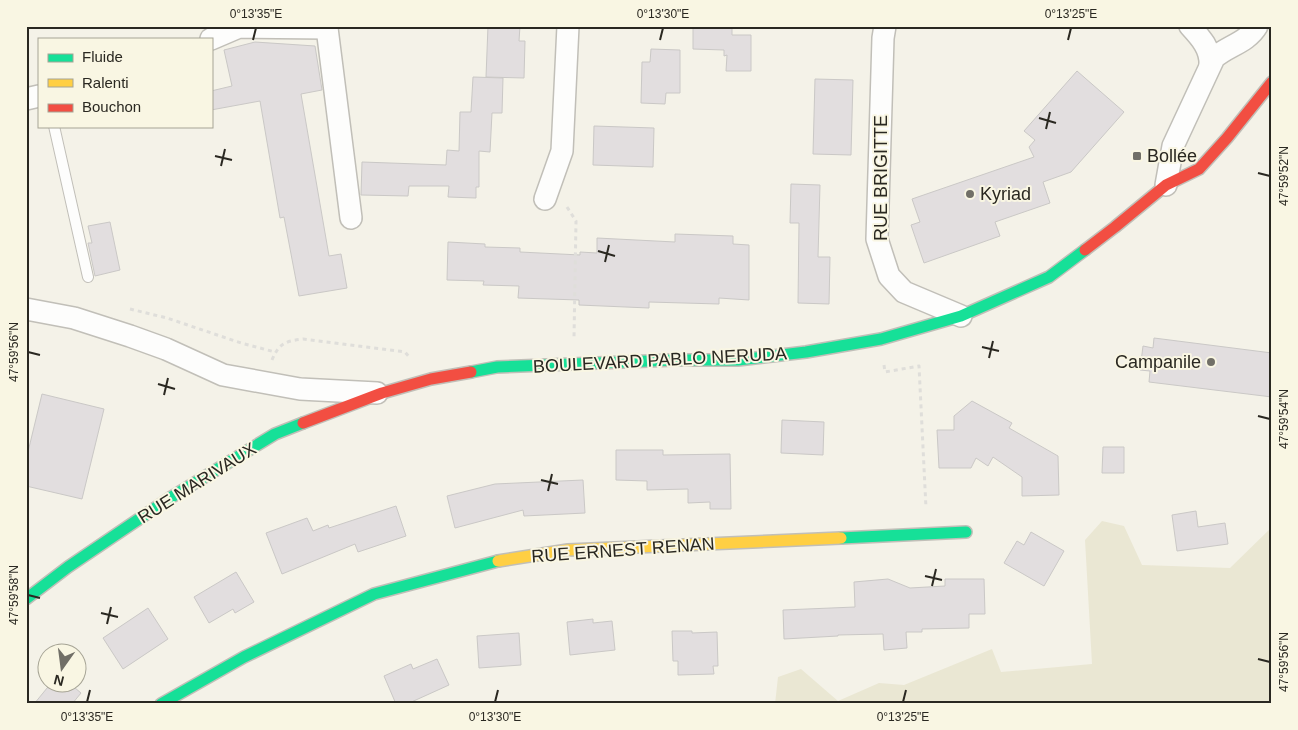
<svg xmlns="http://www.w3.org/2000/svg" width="1298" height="730" viewBox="0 0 1298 730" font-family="Helvetica,sans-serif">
<rect width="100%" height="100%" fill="#f4f2e8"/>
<polygon fill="#eae7d3" points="1102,521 1124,526 1142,565 1230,568 1272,527 1272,704 775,704 778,677 801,669 838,701 879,683 904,685 992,649 1001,672 1092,664 1085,540"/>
<g fill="#e2dedf" stroke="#cac8c6">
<polygon points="488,26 520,26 519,41 525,41 524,78 486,77"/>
<polygon points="693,26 732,26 732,35 751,35 751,71 726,71 727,55 724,56 724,50 693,49"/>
<polygon points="255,42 315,46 322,90 301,94 329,256 341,254 347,288 299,296 284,217 280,218 260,101 211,110 211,91 232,86 224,50"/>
<polygon points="651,49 680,50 680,93 666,93 665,104 641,103 642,62 650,62"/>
<polygon points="1077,71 1124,112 1071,172 1043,182 1050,203 995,222 1000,236 924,263 911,225 920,222 912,199 1034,157 1029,147 1035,140 1024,131"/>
<polygon points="473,77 503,78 502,113 492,113 490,152 479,151 479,187 476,187 476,198 448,197 449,186 409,186 408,196 361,195 362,162 446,165 447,150 459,151 460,112 471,112"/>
<polygon points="815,79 853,80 851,155 813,154"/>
<polygon points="594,126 654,128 653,167 593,165"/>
<polygon points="791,184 820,185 818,257 830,257 829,304 798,303 799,223 790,223"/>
<polygon points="110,222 120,270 95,276 88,243 92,243 88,226"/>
<polygon points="675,234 733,236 733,244 749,245 749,300 719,298 719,304 649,302 649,308 579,305 579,300 518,298 519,286 483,285 484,281 447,280 448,242 485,244 485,247 520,248 520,252 580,255 580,252 597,253 597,238 675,242"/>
<polygon points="1154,338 1272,353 1272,397 1149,382 1150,371 1140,370 1143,346 1153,348"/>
<polygon points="42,394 104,409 82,499 26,486 26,460"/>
<polygon points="972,401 1012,423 1009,428 1058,456 1059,495 1022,496 1022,477 993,457 988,466 976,458 971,468 939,468 937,430 954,430 954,416"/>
<polygon points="782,420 824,422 823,455 781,453"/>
<polygon points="1103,447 1124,447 1124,473 1102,473"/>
<polygon points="616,450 663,450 663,455 730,454 731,509 710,509 710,502 688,503 688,489 647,490 647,481 616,480"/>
<polygon points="583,480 585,513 524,516 523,510 455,528 447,496 495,484"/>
<polygon points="396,506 406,536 358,552 355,544 282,574 266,533 307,518 313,531 328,525 329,528"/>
<polygon points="1196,511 1198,527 1225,523 1228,544 1177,551 1172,515"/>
<polygon points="1031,532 1064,551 1044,586 1004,563 1017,541 1024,545"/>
<polygon points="236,572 254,602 235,613 233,609 209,623 194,597"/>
<polygon points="888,579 910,588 945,586 945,579 984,579 985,614 969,614 969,628 922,629 922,632 906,632 907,648 884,650 883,634 838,635 838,636 784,639 783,610 855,607 854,582"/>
<polygon points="148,608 168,639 123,669 103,638"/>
<polygon points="593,619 593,623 612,621 615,650 570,655 567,622"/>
<polygon points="672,631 692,631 692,633 717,632 718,666 713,666 714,674 678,675 678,661 673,661"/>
<polygon points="519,633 521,665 479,668 477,636"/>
<polygon points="437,659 449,685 407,704 396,704 384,676 411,664 413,669"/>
<polygon points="52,682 68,682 81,693 72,704 34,704"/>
</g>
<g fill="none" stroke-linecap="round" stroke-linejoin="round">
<defs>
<polyline id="lane" points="54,126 88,277"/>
<g id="street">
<polyline points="885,26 883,38 877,239 889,276 904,292 961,316"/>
<path d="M 1190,26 C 1201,38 1211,49 1210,65"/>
<polyline points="327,28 351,218"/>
<polyline points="211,39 239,27 327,28 327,26"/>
<polyline points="26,99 39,96"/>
<path d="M 1166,185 L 1173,146 L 1214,58 C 1227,46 1247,43 1257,26"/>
<polyline points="545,199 562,151 568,26"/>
<polyline points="26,309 74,318 130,336 166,349 223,375 300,389 377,393"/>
</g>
<g id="fast">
<polyline points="471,372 497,367 674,360 738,360 806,352 881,339 961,316 1049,277 1085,250"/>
<polyline points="841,538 966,532"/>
<polyline points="26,599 68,567 170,498 275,434 303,423"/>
<polyline points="161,704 244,657 374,594 498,561"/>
</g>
<polyline id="slow" points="498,561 568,550 841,538"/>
<g id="jam">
<polyline points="1085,250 1115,227 1166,185 1199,169 1227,138 1272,82"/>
<polyline points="303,423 382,393 431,379 471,372"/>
</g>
</defs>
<use href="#lane" stroke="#c1bfb8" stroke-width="12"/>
<use href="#street" stroke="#c1bfb8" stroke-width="24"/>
<use href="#fast" stroke="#c1bfb8" stroke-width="14"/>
<use href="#slow" stroke="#c1bfb8" stroke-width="14"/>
<use href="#jam" stroke="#c1bfb8" stroke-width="14"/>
<g stroke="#dfdeda" stroke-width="3" stroke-dasharray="4 4" stroke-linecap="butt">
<polyline points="567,207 576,221 574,338"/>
<polyline points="130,309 167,318 241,343 275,352"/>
<path d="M 272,360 C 279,343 286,341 303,339 L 405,352 L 410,358"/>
<polyline points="884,365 885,372 919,366 926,508"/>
</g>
<use href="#lane" stroke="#fdfdfc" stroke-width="10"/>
<use href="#street" stroke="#fdfdfc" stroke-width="21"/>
<use href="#fast" stroke="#16e098" stroke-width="11"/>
<use href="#slow" stroke="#ffcf43" stroke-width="11"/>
<use href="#jam" stroke="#f24e42" stroke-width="11"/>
</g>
<path fill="none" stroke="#2a2821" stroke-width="2" d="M 253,40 L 256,28M 660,40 L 663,28M 1068,40 L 1071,28M 1039,118 L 1056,123M 1046,129 L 1050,112M 215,156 L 232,160M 221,166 L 225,149M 1258,173 L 1270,176M 598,251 L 615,256M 605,262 L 609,245M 982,347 L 999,351M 28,352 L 40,355M 989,358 L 993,341M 158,384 L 175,389M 164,395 L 168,378M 1258,416 L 1270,419M 541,480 L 558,484M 548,491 L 552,474M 925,576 L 942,580M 932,586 L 936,569M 28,595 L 40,598M 101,613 L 118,617M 107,624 L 111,607M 1258,659 L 1270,662M 87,702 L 90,690M 495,702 L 498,690M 903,702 L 906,690"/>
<g fill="#716f67" stroke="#f9f6e3" stroke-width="2">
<rect x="1132" y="151" width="10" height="10" rx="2.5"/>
<circle cx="970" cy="194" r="5"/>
<circle cx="1211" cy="362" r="5"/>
</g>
<g text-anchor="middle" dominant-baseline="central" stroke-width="4" stroke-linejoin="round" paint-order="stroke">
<g font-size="18" fill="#2a2821" stroke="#f9f6e3" text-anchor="start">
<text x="1147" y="156">Bollée</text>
<text x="980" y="194">Kyriad</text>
<text x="1201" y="362" text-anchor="end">Campanile</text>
</g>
<g font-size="18" fill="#2a2821" stroke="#f9f6e3">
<text transform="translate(881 178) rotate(-90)">RUE BRIGITTE</text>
<text transform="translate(660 360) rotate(-3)">BOULEVARD PABLO NERUDA</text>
<text transform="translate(197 483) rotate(-32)">RUE MARIVAUX</text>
<text transform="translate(623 550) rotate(-4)">RUE ERNEST RENAN</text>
</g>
</g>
<rect width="1298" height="730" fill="none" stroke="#f9f6e3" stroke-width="55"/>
<rect x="38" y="38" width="175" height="90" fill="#f9f6e3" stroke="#a6a495"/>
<rect x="48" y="54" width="25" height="8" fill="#16e098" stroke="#a6a495"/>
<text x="82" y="62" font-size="15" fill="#2a2821">Fluide</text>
<rect x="48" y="79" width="25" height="8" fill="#ffcf43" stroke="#a6a495"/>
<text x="82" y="88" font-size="15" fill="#2a2821">Ralenti</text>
<rect x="48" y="104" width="25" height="8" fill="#f24e42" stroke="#a6a495"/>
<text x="82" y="112" font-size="15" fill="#2a2821">Bouchon</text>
<g transform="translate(62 668) rotate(194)"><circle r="24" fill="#f9f6e3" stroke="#a6a495"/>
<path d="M0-4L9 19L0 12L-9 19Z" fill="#716f67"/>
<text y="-8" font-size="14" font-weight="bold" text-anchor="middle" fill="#2a2821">N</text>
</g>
<rect x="28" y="28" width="1242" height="674" fill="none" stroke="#2a2821" stroke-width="2"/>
<g font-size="12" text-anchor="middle" fill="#2a2821">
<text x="256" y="18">0°13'35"E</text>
<text x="663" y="18">0°13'30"E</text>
<text x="1071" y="18">0°13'25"E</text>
<text transform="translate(1284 176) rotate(-90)" y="4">47°59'52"N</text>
<text transform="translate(14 352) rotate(-90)" y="4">47°59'56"N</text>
<text transform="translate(1284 419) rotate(-90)" y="4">47°59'54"N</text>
<text transform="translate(14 595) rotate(-90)" y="4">47°59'58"N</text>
<text transform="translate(1284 662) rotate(-90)" y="4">47°59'56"N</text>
<text x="87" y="721">0°13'35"E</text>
<text x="495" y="721">0°13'30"E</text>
<text x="903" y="721">0°13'25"E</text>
</g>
</svg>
